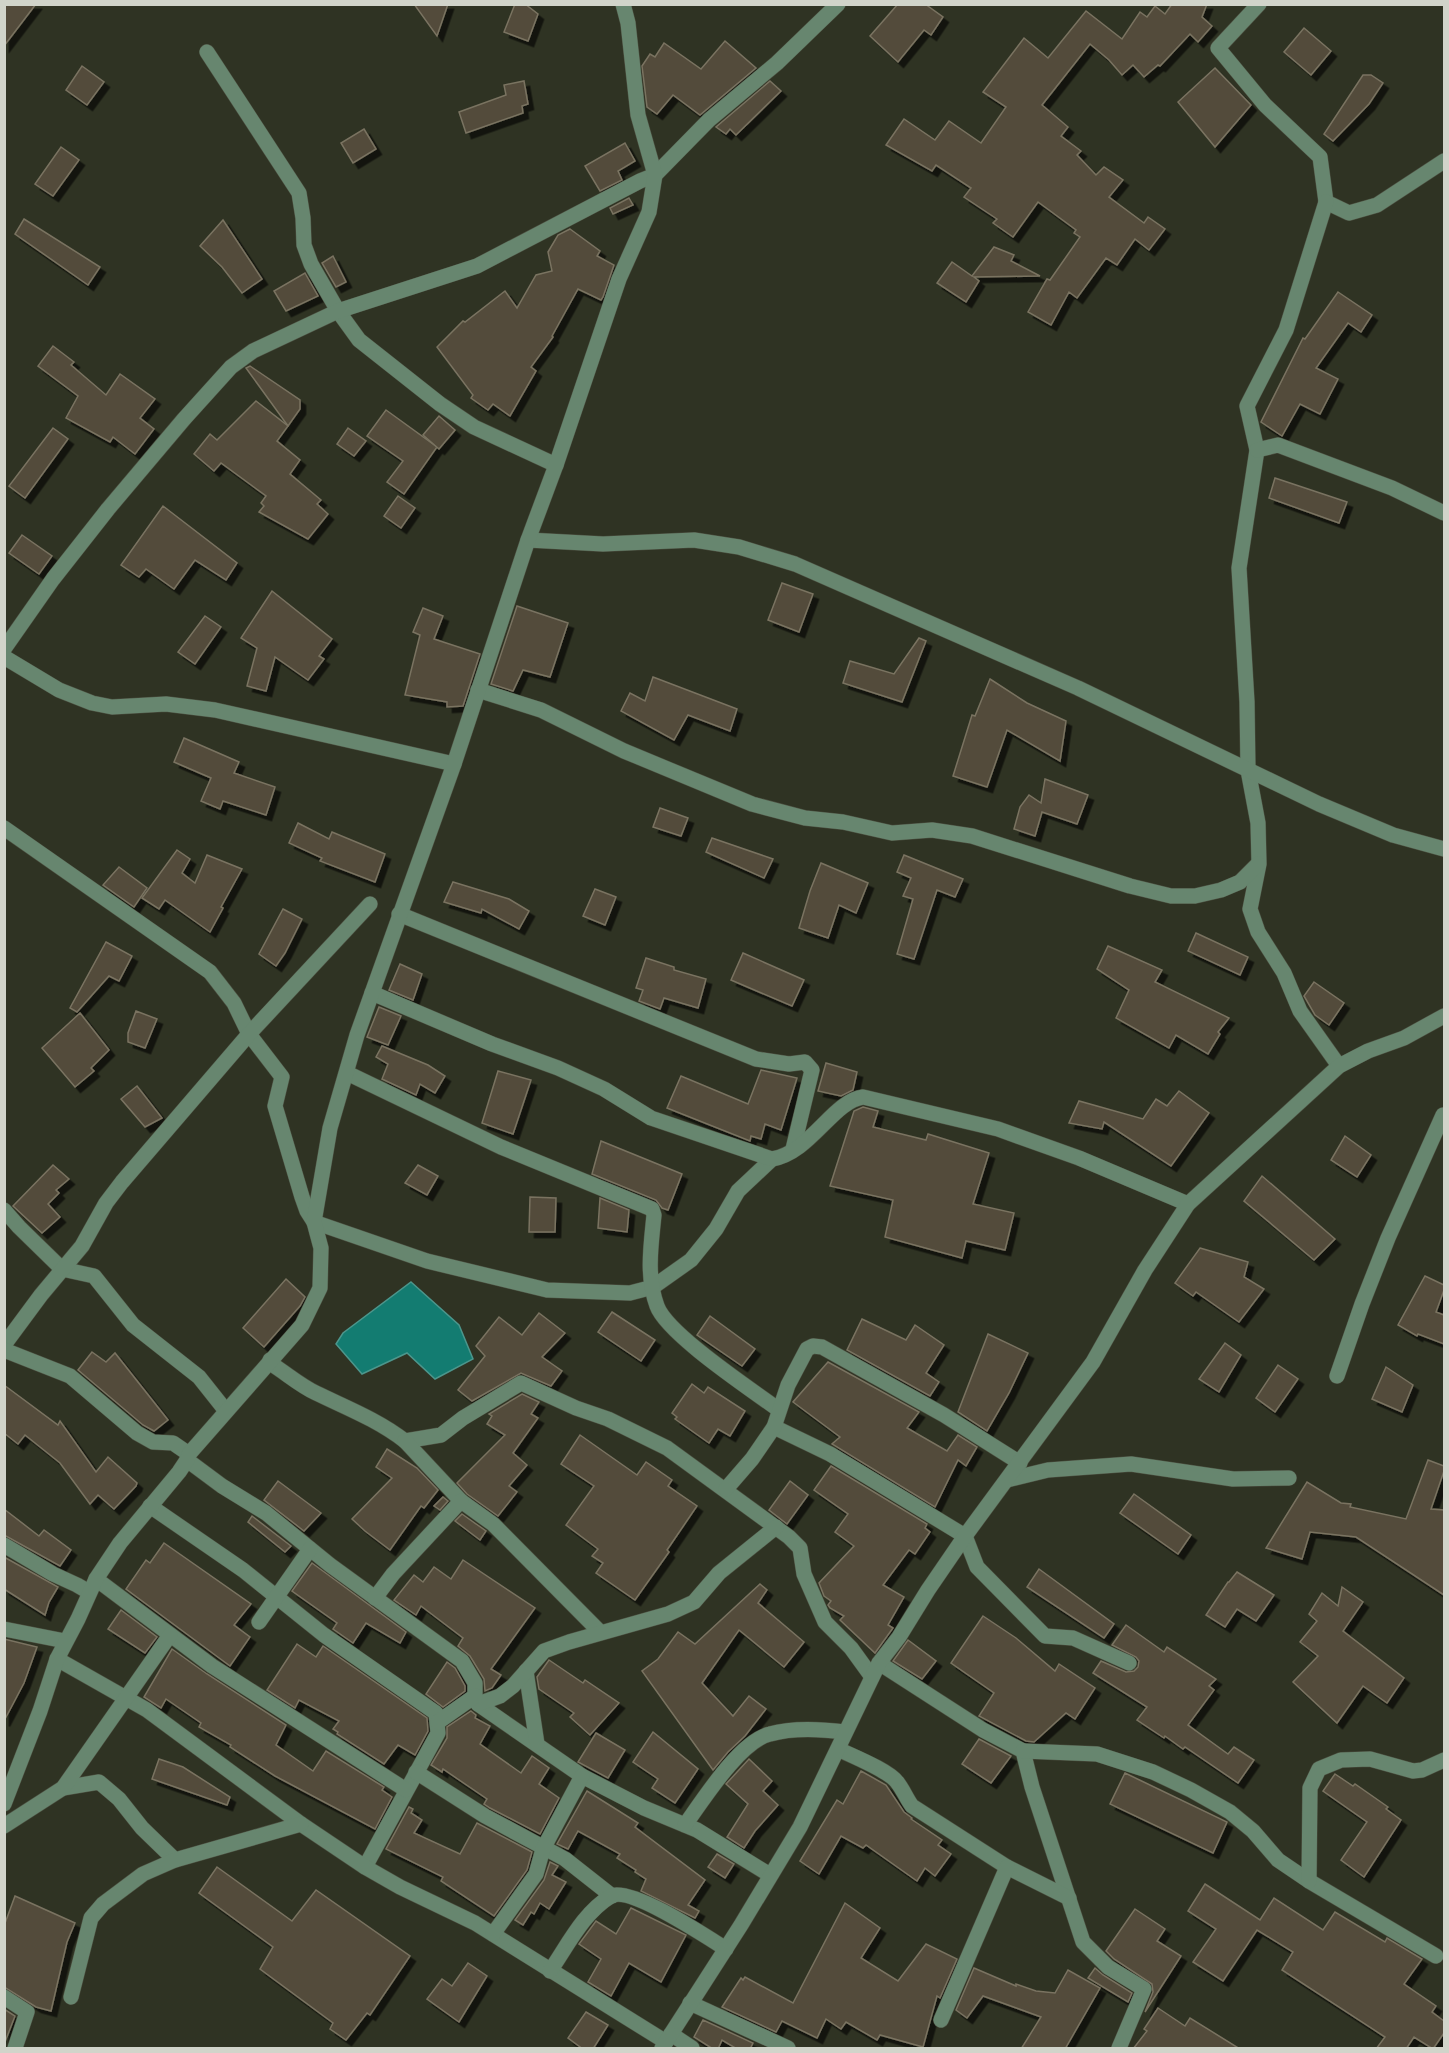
<svg xmlns="http://www.w3.org/2000/svg" width="1449" height="2053" viewBox="0 0 1449 2053" font-family="'PT Sans Narrow',sans-serif">
<defs>
<filter id="shadow"><feDropShadow dx="5.5" dy="5.5" stdDeviation="0" flood-color="#0009"/></filter>
</defs>
<rect width="100%" height="100%" fill="#2f3323"/>
<polygon fill="#137c71" stroke="#4c968c" stroke-width="1.5" points="411,1282 459,1325 473,1359 435,1379 407,1353 362,1374 336,1344 343,1333"/>
<g fill="#524b3b" stroke="#7a7361" stroke-width="1.5" filter="url(#shadow)">
<polygon points="4,4 36,4 4,46"/>
<polygon points="414,4 448,4 437,36"/>
<polygon points="515,4 525,4 538,14 528,41 504,32"/>
<polygon points="898,4 925,4 943,17 931,35 924,30 898,62 870,36"/>
<polygon points="1172,4 1207,4 1202,17 1212,26 1198,42 1190,34 1160,66 1158,65 1144,77 1133,65 1122,75 1109,60 1090,44 1042,105 1068,127 1061,136 1081,151 1077,155 1096,175 1104,167 1123,180 1109,197 1144,223 1148,217 1165,229 1149,250 1135,239 1117,265 1106,258 1077,298 1069,292 1051,325 1028,312 1047,279 1050,280 1080,237 1074,233 1076,230 1038,202 1013,237 993,223 997,219 964,197 971,188 936,165 932,171 886,145 904,119 935,140 949,121 981,143 1006,107 983,92 1024,38 1048,58 1086,11 1122,39 1140,12 1147,17 1155,6 1165,14"/>
<polygon points="1304,28 1331,51 1311,75 1284,52"/>
<polygon points="725,41 756,68 700,115 673,95 657,114 647,107 642,66 650,54 655,57 664,43 701,69"/>
<polygon points="82,66 104,82 87,105 66,90"/>
<polygon points="1215,68 1251,105 1215,147 1178,102"/>
<polygon points="1363,75 1371,75 1383,83 1369,104 1333,141 1324,134"/>
<polygon points="524,81 528,104 522,106 523,113 466,133 459,112 506,95 504,85"/>
<polygon points="770,81 781,91 736,135 730,129 726,134 716,127"/>
<polygon points="364,129 376,149 353,163 341,143"/>
<polygon points="625,143 635,161 618,171 622,180 600,191 585,166"/>
<polygon points="61,147 79,160 53,196 35,184"/>
<polygon points="629,198 633,205 613,214 610,208"/>
<polygon points="24,219 100,267 88,285 15,234"/>
<polygon points="223,220 262,279 242,293 222,267 200,246"/>
<polygon points="570,229 600,251 597,256 614,265 603,297 601,300 578,289 552,336 553,337 531,367 536,371 510,416 493,404 488,410 471,398 473,395 437,347 463,321 465,322 505,291 517,308 536,275 552,271 548,252 558,235"/>
<polygon points="994,247 1014,255 1011,261 1040,276 974,277 979,281 966,302 937,283 952,262 972,276"/>
<polygon points="333,256 346,282 336,287 322,263"/>
<polygon points="305,273 318,296 286,311 274,291"/>
<polygon points="1338,292 1372,315 1361,332 1348,323 1316,368 1338,379 1320,414 1300,404 1282,436 1261,422 1303,338 1305,339"/>
<polygon points="53,346 74,362 71,365 106,395 120,374 155,399 140,418 154,429 135,454 113,437 110,442 66,418 78,396 38,366"/>
<polygon points="250,366 300,400 300,409 288,426 246,368"/>
<polygon points="256,401 288,426 277,441 300,460 290,474 321,500 317,504 328,514 308,539 259,512 264,506 261,503 266,496 221,463 214,471 194,454 210,434 217,440"/>
<polygon points="386,410 437,447 404,494 387,482 403,461 367,436"/>
<polygon points="439,416 455,430 439,449 423,435"/>
<polygon points="53,428 68,439 25,498 9,486"/>
<polygon points="348,428 366,441 354,456 337,444"/>
<polygon points="1275,478 1347,502 1339,523 1269,498"/>
<polygon points="398,496 415,508 401,528 384,516"/>
<polygon points="163,506 237,563 226,580 195,560 174,589 146,569 139,577 121,565"/>
<polygon points="22,535 52,556 39,574 9,553"/>
<polygon points="782,583 813,594 799,632 768,620"/>
<polygon points="272,591 332,639 319,656 324,659 308,680 275,657 266,691 247,686 257,648 241,638"/>
<polygon points="517,606 568,623 550,677 523,670 513,691 491,684"/>
<polygon points="423,608 443,616 434,639 480,654 463,706 447,707 447,702 405,695 420,635 413,632"/>
<polygon points="205,616 221,627 195,664 178,652"/>
<polygon points="919,638 926,641 902,702 843,683 850,661 894,674"/>
<polygon points="653,677 737,709 730,731 688,715 674,740 621,711 630,693 645,701"/>
<polygon points="990,679 1027,703 1066,721 1060,761 1007,730 987,787 953,776 972,715 975,716"/>
<polygon points="184,738 239,762 234,773 275,787 266,815 223,801 220,809 201,801 211,778 174,762"/>
<polygon points="1045,779 1088,795 1077,824 1042,812 1035,836 1014,829 1020,807 1029,795 1041,803"/>
<polygon points="660,808 688,818 681,836 653,827"/>
<polygon points="298,823 329,839 332,832 385,854 375,882 320,861 322,858 289,843"/>
<polygon points="712,838 773,859 764,878 706,852"/>
<polygon points="177,850 190,859 182,873 195,883 207,855 242,869 221,907 223,908 210,932 165,900 159,909 142,898"/>
<polygon points="904,855 963,879 955,897 937,890 914,959 897,954 913,899 903,896 911,878 897,872"/>
<polygon points="821,863 868,883 856,913 839,905 828,938 799,928 810,891"/>
<polygon points="119,867 147,888 134,907 103,885"/>
<polygon points="453,882 509,899 529,911 519,929 482,909 481,913 444,902"/>
<polygon points="595,889 616,897 605,925 583,916"/>
<polygon points="283,909 302,919 285,953 276,966 259,954"/>
<polygon points="1196,933 1248,957 1240,975 1188,951"/>
<polygon points="106,942 132,956 119,981 109,976 77,1012 70,1008"/>
<polygon points="1108,946 1162,970 1155,982 1229,1018 1218,1032 1220,1034 1208,1054 1176,1035 1169,1048 1116,1018 1129,990 1097,969"/>
<polygon points="743,953 804,980 792,1006 731,980"/>
<polygon points="646,958 674,967 674,970 706,979 698,1008 664,998 660,1009 639,1001 643,990 636,988"/>
<polygon points="400,964 422,974 413,1000 389,990"/>
<polygon points="1314,982 1344,1003 1329,1025 1315,1015 1304,996"/>
<polygon points="379,1007 401,1016 388,1045 367,1037"/>
<polygon points="136,1011 157,1019 145,1048 128,1042 128,1033"/>
<polygon points="80,1013 109,1050 91,1068 94,1071 75,1087 42,1048"/>
<polygon points="382,1046 428,1065 445,1076 435,1093 420,1084 416,1095 382,1079 388,1064 376,1057"/>
<polygon points="826,1063 857,1072 853,1090 841,1096 818,1091"/>
<polygon points="761,1070 797,1078 781,1130 765,1124 761,1139 751,1136 750,1141 667,1108 681,1076 748,1104"/>
<polygon points="498,1071 531,1080 513,1134 482,1123"/>
<polygon points="137,1086 162,1118 145,1127 121,1099"/>
<polygon points="1179,1091 1209,1113 1171,1166 1104,1122 1102,1129 1069,1123 1079,1101 1143,1119 1156,1099 1167,1106"/>
<polygon points="863,1107 878,1111 873,1127 926,1140 928,1134 989,1153 973,1204 1014,1213 1005,1250 966,1241 962,1258 885,1237 893,1200 830,1186 854,1111"/>
<polygon points="1345,1136 1371,1155 1357,1177 1331,1160"/>
<polygon points="601,1141 682,1174 668,1210 662,1208 656,1200 592,1174"/>
<polygon points="53,1165 69,1179 56,1190 59,1193 48,1204 60,1217 42,1233 13,1206"/>
<polygon points="418,1165 438,1176 427,1195 405,1183"/>
<polygon points="1262,1176 1335,1239 1314,1260 1244,1201"/>
<polygon points="530,1197 556,1198 555,1232 529,1232"/>
<polygon points="600,1198 629,1210 627,1232 598,1228"/>
<polygon points="1200,1248 1248,1262 1244,1277 1264,1289 1239,1322 1196,1292 1193,1296 1175,1283"/>
<polygon points="1425,1276 1444,1285 1444,1290 1436,1312 1444,1315 1444,1344 1418,1334 1417,1336 1398,1325"/>
<polygon points="286,1279 305,1297 300,1306 264,1347 243,1328"/>
<polygon points="612,1312 655,1340 641,1361 598,1332"/>
<polygon points="539,1313 565,1333 542,1357 562,1371 551,1386 521,1373 472,1401 458,1390 485,1356 476,1346 499,1317 522,1335"/>
<polygon points="710,1316 755,1349 742,1366 697,1335"/>
<polygon points="862,1319 906,1340 915,1325 944,1345 926,1373 939,1382 930,1396 847,1350"/>
<polygon points="988,1334 1028,1353 1009,1393 987,1431 958,1412"/>
<polygon points="1225,1343 1241,1355 1219,1392 1199,1379"/>
<polygon points="92,1352 106,1362 115,1353 168,1420 154,1431 143,1425 78,1370"/>
<polygon points="828,1362 919,1412 907,1428 947,1451 958,1435 977,1447 966,1466 958,1460 935,1507 832,1444 840,1437 793,1402"/>
<polygon points="1278,1365 1298,1379 1275,1412 1256,1398"/>
<polygon points="1386,1367 1413,1385 1402,1412 1372,1399"/>
<polygon points="692,1384 704,1393 708,1387 745,1411 730,1436 718,1429 709,1443 675,1419 677,1417 672,1413"/>
<polygon points="4,1385 58,1425 60,1421 96,1472 108,1457 137,1483 136,1486 114,1509 98,1495 90,1504 60,1463 25,1435 18,1444 4,1433"/>
<polygon points="522,1394 539,1402 531,1414 538,1418 513,1453 527,1465 509,1486 517,1492 498,1516 467,1494 457,1483 505,1435 487,1424 492,1416 489,1414"/>
<polygon points="580,1435 637,1475 646,1462 672,1480 668,1486 697,1506 667,1550 669,1552 635,1600 596,1573 603,1563 592,1556 598,1549 566,1525 594,1486 561,1464"/>
<polygon points="387,1449 417,1468 438,1490 424,1508 421,1506 390,1550 365,1531 352,1519 392,1478 376,1467"/>
<polygon points="1428,1460 1444,1466 1444,1471 1431,1509 1444,1510 1444,1595 1356,1537 1310,1532 1302,1559 1266,1548 1307,1482 1341,1503 1351,1504 1350,1507 1406,1519"/>
<polygon points="831,1466 927,1524 925,1528 930,1532 915,1554 909,1550 883,1585 904,1597 888,1625 893,1628 875,1653 840,1620 844,1616 830,1608 828,1605 831,1601 824,1596 819,1583 854,1546 835,1532 848,1514 814,1490"/>
<polygon points="278,1481 321,1513 304,1531 264,1500"/>
<polygon points="790,1481 808,1495 787,1524 769,1510"/>
<polygon points="1134,1494 1191,1535 1178,1554 1120,1513"/>
<polygon points="443,1497 448,1501 440,1510 434,1506"/>
<polygon points="4,1509 39,1536 44,1530 71,1550 60,1566 4,1535"/>
<polygon points="462,1514 486,1531 480,1540 455,1521"/>
<polygon points="252,1516 291,1546 285,1552 248,1522"/>
<polygon points="164,1543 251,1604 234,1625 250,1637 230,1666 126,1589 146,1560 150,1563"/>
<polygon points="4,1557 58,1587 49,1602 45,1615 4,1589"/>
<polygon points="463,1560 535,1608 491,1669 501,1675 492,1688 485,1691 484,1679 470,1656 458,1646 463,1638 421,1606 416,1615 394,1600 414,1575 423,1582 434,1567 451,1579"/>
<polygon points="312,1563 406,1632 400,1643 366,1623 353,1643 333,1629 337,1623 292,1591"/>
<polygon points="1039,1569 1114,1624 1104,1638 1027,1587"/>
<polygon points="1237,1572 1274,1595 1256,1621 1237,1609 1225,1627 1206,1615 1228,1582 1229,1582"/>
<polygon points="760,1584 767,1590 758,1603 804,1642 784,1667 739,1630 702,1683 733,1716 749,1696 766,1709 745,1736 728,1752 713,1770 642,1671 658,1659 678,1632 695,1644"/>
<polygon points="1342,1587 1363,1602 1343,1631 1404,1678 1387,1703 1363,1686 1337,1723 1293,1682 1318,1656 1300,1642 1317,1621 1309,1614 1322,1593 1338,1606"/>
<polygon points="121,1610 157,1637 145,1653 108,1629"/>
<polygon points="983,1616 1016,1638 1055,1671 1059,1664 1095,1688 1075,1719 1066,1713 1034,1742 1026,1741 979,1716 994,1693 951,1663"/>
<polygon points="1126,1625 1164,1652 1167,1647 1216,1679 1209,1686 1214,1690 1188,1725 1228,1754 1234,1747 1254,1760 1238,1783 1185,1747 1183,1749 1165,1736 1164,1738 1137,1720 1147,1707 1093,1673 1101,1661 1126,1672 1134,1671 1138,1667 1139,1661 1136,1657 1112,1645"/>
<polygon points="4,1639 37,1647 24,1683 4,1721"/>
<polygon points="908,1640 936,1661 922,1679 893,1661"/>
<polygon points="297,1644 316,1657 323,1646 427,1718 428,1731 415,1755 398,1745 384,1764 337,1734 338,1732 333,1729 339,1721 299,1700 295,1708 267,1690"/>
<polygon points="172,1649 207,1674 286,1725 276,1745 313,1771 326,1751 384,1787 382,1790 392,1797 375,1829 275,1776 230,1747 231,1745 199,1727 201,1723 166,1699 161,1708 144,1697"/>
<polygon points="549,1660 583,1683 585,1680 619,1703 590,1735 570,1717 574,1713 539,1689 537,1677"/>
<polygon points="447,1662 455,1668 465,1686 465,1691 443,1707 426,1694"/>
<polygon points="471,1711 476,1715 475,1718 490,1726 480,1744 521,1773 532,1756 549,1768 539,1784 559,1798 540,1834 490,1808 484,1804 487,1799 443,1769 442,1772 431,1765 447,1738 447,1727"/>
<polygon points="653,1732 698,1769 675,1803 652,1788 658,1779 633,1762"/>
<polygon points="596,1733 625,1750 608,1778 578,1762"/>
<polygon points="979,1739 1011,1756 991,1783 962,1764"/>
<polygon points="159,1759 183,1767 230,1797 227,1805 152,1779"/>
<polygon points="749,1759 772,1781 763,1791 778,1805 755,1831 744,1848 727,1837 748,1804 726,1784"/>
<polygon points="861,1771 886,1785 904,1812 912,1818 911,1819 942,1840 938,1845 951,1854 935,1876 925,1868 917,1881 866,1845 863,1848 841,1836 819,1874 800,1861 837,1800 843,1804"/>
<polygon points="1125,1773 1227,1822 1213,1853 1110,1804"/>
<polygon points="1335,1774 1353,1786 1355,1784 1388,1807 1386,1809 1401,1820 1364,1877 1341,1860 1367,1822 1323,1791"/>
<polygon points="587,1791 638,1823 635,1827 705,1880 688,1905 699,1911 695,1918 641,1891 646,1879 635,1872 636,1870 617,1858 620,1854 578,1831 568,1849 557,1844"/>
<polygon points="409,1807 413,1809 411,1813 422,1820 414,1833 460,1854 477,1823 532,1852 527,1870 494,1916 441,1881 443,1877 386,1849"/>
<polygon points="717,1854 734,1864 725,1878 708,1867"/>
<polygon points="550,1862 558,1866 552,1875 566,1882 549,1909 540,1903 534,1914 531,1912 523,1925 515,1920 544,1880"/>
<polygon points="217,1867 292,1921 316,1890 410,1956 370,2015 367,2013 346,2040 330,2029 333,2023 260,1969 273,1947 199,1893"/>
<polygon points="1205,1884 1260,1920 1274,1898 1323,1930 1335,1912 1385,1942 1387,1938 1422,1959 1404,1984 1436,2006 1432,2012 1444,2021 1444,2033 1433,2049 1414,2037 1406,2049 1376,2049 1385,2037 1282,1970 1293,1952 1257,1930 1223,1981 1193,1962 1216,1929 1188,1911"/>
<polygon points="15,1896 75,1923 67,1942 51,2011 36,2007 4,1987 4,1926"/>
<polygon points="845,1903 880,1928 861,1958 898,1981 926,1944 957,1959 940,1998 937,1996 923,2047 880,2035 877,2040 846,2022 841,2029 826,2019 817,2038 782,2021 776,2032 722,2007 741,1978 743,1980 745,1977 793,2003"/>
<polygon points="631,1908 686,1935 661,1982 629,1963 611,1996 588,1982 601,1959 579,1944 596,1921 616,1934"/>
<polygon points="1135,1909 1165,1929 1157,1941 1181,1956 1145,2012 1153,1992 1152,1984 1114,1959 1106,1951"/>
<polygon points="468,1963 487,1976 459,2022 427,1999 442,1979 452,1986"/>
<polygon points="974,1968 1016,1986 1016,1984 1036,1991 1055,1993 1068,1970 1100,1988 1065,2049 1021,2049 1041,2017 983,1996 967,2018 956,2010"/>
<polygon points="1095,1968 1103,1975 1132,1993 1128,2002 1088,1978"/>
<polygon points="1158,2008 1185,2026 1190,2018 1240,2049 1133,2049 1147,2031 1144,2029"/>
<polygon points="4,2009 15,2016 5,2042 4,2042"/>
<polygon points="586,2012 608,2025 593,2049 583,2049 568,2038"/>
<polygon points="703,2020 753,2043 750,2049 737,2049 722,2040 718,2049 713,2049 694,2037"/>
</g>
<g fill="none" stroke-linecap="round" stroke-linejoin="round">
<defs>
<g id="minor">
<polyline points="1259,4 1218,48 1265,105 1320,157 1326,202 1349,213 1377,205 1444,161"/>
<polyline points="207,52 299,193 303,218 304,245 311,264 338,311 359,340 440,404 474,427 556,465"/>
<polyline points="1326,202 1286,330 1247,406 1257,450 1239,568 1247,702 1248,770 1258,823 1259,864 1250,909 1258,932 1284,973 1300,1011 1339,1066"/>
<polyline points="1257,450 1278,445 1392,488 1444,513"/>
<polyline points="528,540 603,544 694,540 739,547 795,564 1078,688 1319,804 1393,835 1444,849"/>
<polyline points="4,649 53,579 108,509 184,419 231,367 253,351 338,311 477,266 640,181 655,175 709,120 777,63 838,4"/>
<polyline points="4,657 59,690 92,703 112,707 166,704 215,710 454,764"/>
<polyline points="478,690 541,710 624,751 752,804 805,818 843,822 892,833 932,830 972,836 1130,886 1171,896 1195,896 1221,890 1240,882 1258,864"/>
<polyline points="4,828 210,972 234,1003 249,1034 282,1077 275,1106 302,1197 307,1211 314,1222 427,1261 547,1290 630,1293 653,1287 691,1260 716,1229 738,1191 772,1159"/>
<polyline points="399,914 756,1059 789,1064 805,1062 812,1070 793,1149"/>
<path d="M 372,993 L 492,1044 L 558,1068 L 604,1089 L 651,1118 L 772,1159 C 810,1153 833,1101 863,1097 L 998,1129 L 1079,1158 L 1188,1204"/>
<path d="M 347,1073 L 501,1147 L 652,1209 L 654,1215 C 651,1246 646,1276 657,1306 C 667,1334 752,1390 779,1410"/>
<polyline points="4,1210 19,1227 62,1269 94,1276 133,1325 199,1377 226,1411"/>
<polyline points="4,1345 41,1295 82,1246 106,1203 122,1182 249,1034 370,904"/>
<polyline points="4,1350 70,1376 137,1433 153,1442 173,1443 189,1454"/>
<path d="M 270,1360 L 273,1365 C 287,1374 301,1386 316,1393 C 347,1408 378,1420 405,1441 L 441,1435 L 463,1418 L 521,1383 L 576,1408 L 608,1419 L 667,1448 L 789,1537 L 800,1548 L 804,1574 L 825,1622 L 851,1648 L 872,1677"/>
<polyline points="1337,1376 1362,1304 1388,1238 1443,1115"/>
<polyline points="774,1427 830,1454 965,1536 977,1567 1045,1636 1073,1638 1129,1663"/>
<polyline points="405,1441 461,1501 493,1524 600,1632"/>
<polyline points="187,1460 222,1486 266,1513 330,1565 462,1661 475,1683 475,1696 478,1704 582,1776 644,1808 697,1830 770,1875"/>
<polyline points="1007,1480 1048,1470 1131,1464 1233,1479 1289,1478"/>
<polyline points="726,1489 752,1459 774,1427 788,1385 807,1349 813,1346 822,1347 944,1415 1020,1463"/>
<polyline points="150,1506 243,1570 324,1635 436,1713 438,1733 365,1867"/>
<polyline points="4,1545 53,1574 77,1585 89,1592"/>
<polyline points="96,1579 212,1666 406,1790"/>
<polyline points="375,1598 393,1574 461,1501"/>
<polyline points="259,1622 310,1549"/>
<polyline points="4,1629 65,1641"/>
<polyline points="57,1659 147,1710 301,1824 365,1867 400,1887 475,1923 666,2042"/>
<polyline points="879,1663 983,1730 1023,1751 1032,1787 1083,1942 1108,1967 1144,1989 1119,2048"/>
<polyline points="526,1671 537,1744"/>
<polyline points="478,1704 500,1696 513,1686 544,1651 569,1642 668,1614 694,1602 719,1573 776,1527"/>
<polyline points="438,1722 475,1696"/>
<path d="M 838,1749 C 852,1756 888,1770 897,1782 C 903,1789 906,1798 912,1806 L 1007,1867 L 1069,1898"/>
<polyline points="1023,1751 1097,1754 1153,1772 1191,1790 1230,1812 1253,1831 1278,1860 1309,1881 1436,1956"/>
<polyline points="416,1772 485,1816 565,1859 612,1896"/>
<polyline points="63,1788 99,1782 119,1799 142,1828 175,1860"/>
<polyline points="4,1804 40,1711 57,1659 78,1619 96,1579 120,1543 179,1472 187,1460 189,1454 302,1325 320,1288 321,1248 314,1222 330,1128 357,1035 454,764 528,540 556,465 619,279 649,212 655,175 638,115 628,23 623,4"/>
<path d="M 685,1825 C 703,1800 740,1741 770,1734 C 794,1727 821,1729 845,1732"/>
<polyline points="4,1826 63,1788 170,1635"/>
<polyline points="1309,1881 1310,1788 1319,1769 1341,1760 1370,1759 1413,1771 1422,1770 1444,1760"/>
<polyline points="493,1934 536,1874 543,1849 582,1776"/>
<path d="M 550,1971 C 568,1945 583,1913 611,1896 C 630,1886 707,1937 726,1949"/>
<polyline points="4,1997 27,2012 15,2048"/>
<polyline points="71,1997 91,1918 103,1904 143,1874 175,1860 301,1824"/>
<polyline points="690,2003 788,2048"/>
<polyline points="941,2020 1007,1867"/>
<polyline points="671,2034 692,2048"/>
<polyline points="662,2048 741,1925 800,1827 879,1663 899,1637 928,1590 965,1536 1093,1362 1145,1270 1188,1204 1339,1066 1368,1051 1404,1038 1444,1016"/>
</g>
</defs>
<use href="#minor" stroke="#4c5041" stroke-width="16"/>
<use href="#minor" stroke="#67866f" stroke-width="15"/>
</g>
<rect width="1449" height="2053" fill="none" stroke="#d1d4ca" stroke-width="12"/>
</svg>
